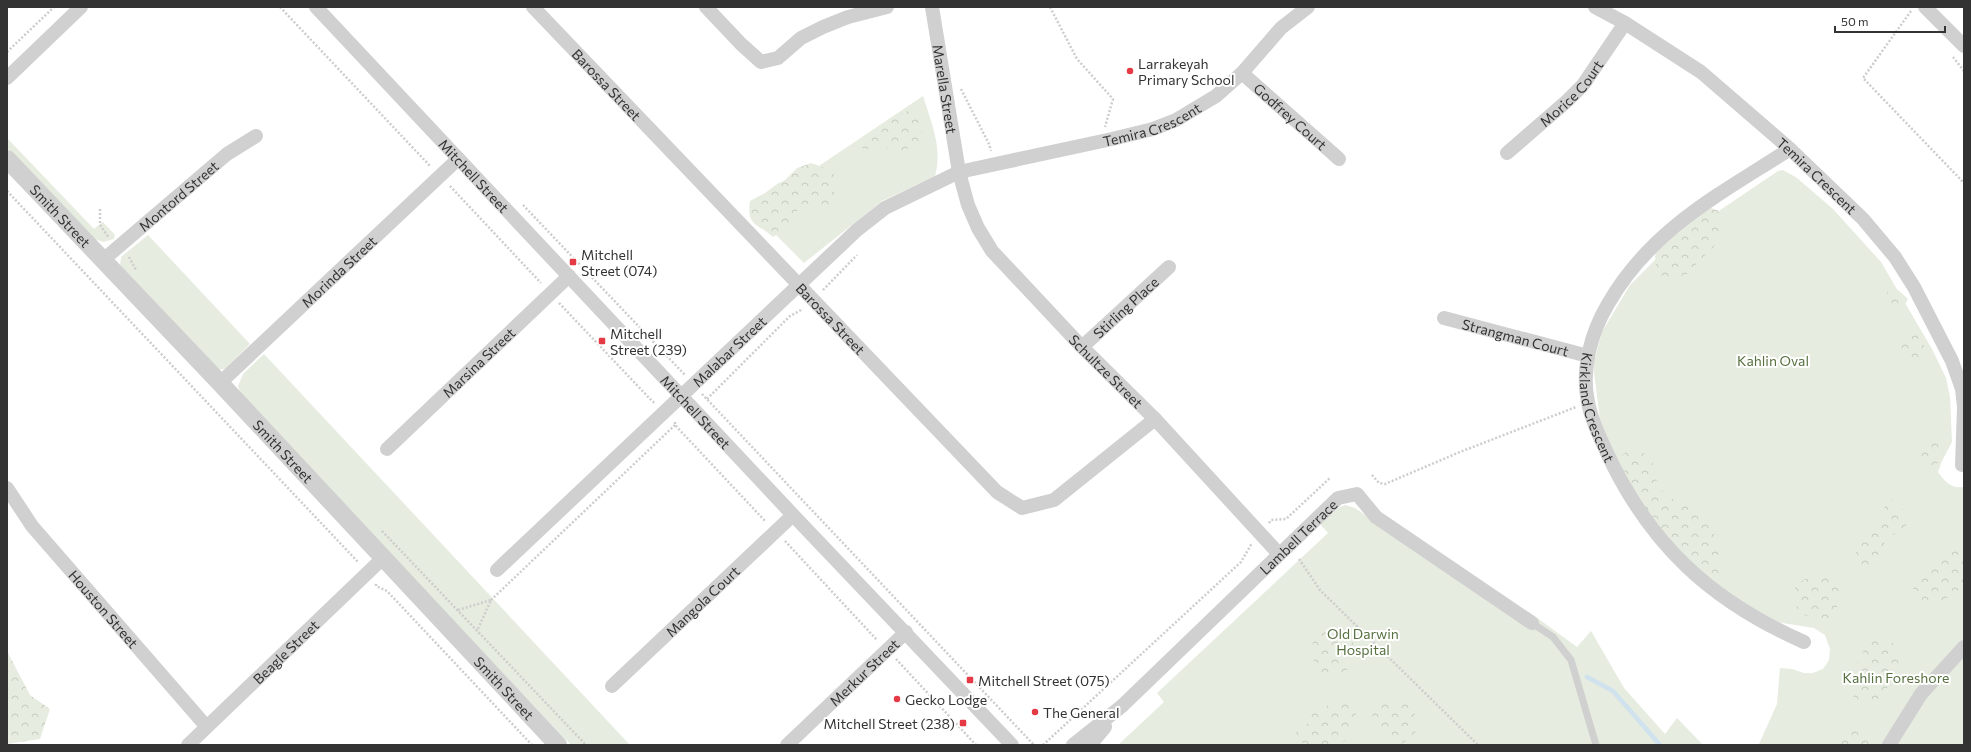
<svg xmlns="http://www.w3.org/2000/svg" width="1971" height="752" viewBox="0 0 1971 752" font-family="Commissioner,sans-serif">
<defs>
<pattern id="forest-crowns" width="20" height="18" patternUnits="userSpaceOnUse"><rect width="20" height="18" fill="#e6ecdf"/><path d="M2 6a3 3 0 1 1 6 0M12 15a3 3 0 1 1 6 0" fill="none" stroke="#c6cbc0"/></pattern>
</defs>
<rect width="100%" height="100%" fill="#fff"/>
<g fill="#e6ecdf">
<path d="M 923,96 C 931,122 943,148 935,176 L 882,201 L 804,263 L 752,211 Z"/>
<polygon points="7,138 94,229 103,222 115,235 114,239 103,242 92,238 7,148"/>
<path d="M 1783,170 L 1797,178 L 1833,209 L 1881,262 L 1932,349 L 1946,378 L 1950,397 L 1952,442 L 1942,461 L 1938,472 C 1945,482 1952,489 1964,487 L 1964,745 L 1759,744 L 1777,704 L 1780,668 L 1792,669 L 1804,673 L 1813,673 L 1823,669 L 1829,660 L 1830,649 L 1825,635 L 1814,628 L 1771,621 L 1741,603 L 1668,544 L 1620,468 L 1600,419 L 1593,365 L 1602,332 L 1630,285 L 1673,242 L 1778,171 Z"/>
<polygon points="148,235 250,344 225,369 217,370 120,266 121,257"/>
<polygon points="264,354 630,745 571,745 243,399 238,386 243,374"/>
<polygon points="1345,505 1355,508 1520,623 1529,612 1577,647 1591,631 1624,688 1665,734 1677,718 1703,745 1118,745 1164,702 1157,693 1328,533 1320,524 1334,510"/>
</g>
<g fill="url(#forest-crowns)">
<path d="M 910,110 L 915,111 L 921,124 L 923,136 L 916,146 L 893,153 L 884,145 L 879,151 L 861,148 L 858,141 C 877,133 891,117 910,110 Z"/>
<path d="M 811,163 L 831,170 L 837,179 L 831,206 L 823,211 L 810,205 L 800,205 L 788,228 L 773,237 C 756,222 747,227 750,201 L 765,193 L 777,184 L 785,180 L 797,168 Z"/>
<polygon points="1711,208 1719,211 1725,235 1683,278 1671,280 1657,273 1655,257 1656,250 1698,214"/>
<polygon points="1888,290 1898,290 1908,299 1900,314 1892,312 1885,304"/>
<polygon points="1911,329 1924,343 1924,355 1919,360 1898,355 1896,346 1905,331"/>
<polygon points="1929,440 1941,443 1945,449 1935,468 1926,468 1913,455 1912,450"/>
<path d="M 1630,449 L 1639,449 C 1652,461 1659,466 1656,484 C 1664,495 1679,505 1693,504 L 1714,534 L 1720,549 L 1717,561 L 1720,567 L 1718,577 L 1711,578 L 1695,572 L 1685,552 L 1675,547 L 1642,504 L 1642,496 L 1634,489 L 1620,463 L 1622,455 Z"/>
<polygon points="1897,500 1909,521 1902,532 1892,535 1884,543 1886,553 1880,565 1867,568 1857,564 1857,555 1853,547 1863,534 1875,531 1881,524 1881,513 1888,501"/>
<polygon points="1958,546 1964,549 1964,586 1943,601 1928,605 1915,593 1911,583 1922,570 1930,567 1937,558"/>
<polygon points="1830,578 1840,585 1837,608 1828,619 1813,618 1799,613 1796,605 1795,585 1805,579"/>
<path d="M 1325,631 L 1340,631 L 1353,639 L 1353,654 L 1350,668 L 1343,672 L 1323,676 C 1312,663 1309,647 1316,632 Z"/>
<polygon points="1877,639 1894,643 1902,651 1899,666 1893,673 1890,684 1877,704 1860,704 1852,695 1849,683 1851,675 1865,648"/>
<polygon points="7,651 30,695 50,709 40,739 7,744"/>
<path d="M 1349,695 L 1359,706 L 1346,741 C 1328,744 1311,749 1295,740 L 1296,729 L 1309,723 L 1310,714 Z"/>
<path d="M 1394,699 L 1408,701 L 1415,715 L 1418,729 C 1406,746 1392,752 1380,732 C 1374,722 1372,721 1372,709 Z"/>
<path d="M 1863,727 L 1869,740 L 1868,745 L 1831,745 C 1838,733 1850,728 1863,727 Z"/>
</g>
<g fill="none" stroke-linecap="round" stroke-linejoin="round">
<polyline stroke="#cfe2ee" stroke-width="4.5" points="1587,677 1613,691 1660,745"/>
<g stroke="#cdcdcd" stroke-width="2.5" stroke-dasharray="2 2" stroke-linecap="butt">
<polyline points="280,7 431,167"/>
<polyline points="1050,7 1077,59 1113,99 1105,127"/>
<polyline points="1911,11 1863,78 1964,183"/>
<polyline points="7,52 54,7"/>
<polyline points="1953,57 1964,71"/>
<polyline points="961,89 989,144 991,151"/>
<polyline points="450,186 541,283"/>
<polyline points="7,191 358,562"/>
<polyline points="523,205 685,375"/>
<polyline points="100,209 100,225 109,238"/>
<polyline points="129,257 136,270"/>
<polyline points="823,290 857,255"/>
<polyline points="559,303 653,402 656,402"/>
<polyline points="702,394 1034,745"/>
<polyline points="707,399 790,316 803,309"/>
<polyline points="675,422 675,425 766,522"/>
<polyline points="1372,475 1379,483 1385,484 1460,452 1576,407"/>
<polyline points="1269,523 1271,520 1286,519 1330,478"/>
<polyline points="382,531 586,745"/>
<polyline points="785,541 877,640"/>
<polyline points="1299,559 1320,590 1478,745"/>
<polyline points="376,584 376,586 387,591 532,745"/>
<polyline points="491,600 675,425"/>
<polyline points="458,610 491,600 477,631"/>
<polyline points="896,659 976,745"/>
<polyline points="1043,745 1241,562 1252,543"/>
</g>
<polyline stroke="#d0d0d0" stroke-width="7" points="1532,623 1553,637 1571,660 1596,745"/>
<g stroke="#d0d0d0" stroke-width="14">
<path id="s1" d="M 316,7 L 793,515 L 1012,745"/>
<path id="s2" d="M 533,7 L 997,492 L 1022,508 L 1054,500 L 1155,419"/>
<polyline points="706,7 741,44 761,62 778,58 801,38 823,27 848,17 887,7"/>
<path id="s3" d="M 932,7 L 959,172 L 968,205 L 978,228 L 992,251 L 1082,347 L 1155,419 L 1279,554"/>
<path id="s4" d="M 1595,7 L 1625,23 L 1701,72 L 1790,149 L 1863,219 L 1895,257 L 1914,287 L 1952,361 L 1962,389 L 1964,407"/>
<polyline points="1925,7 1964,46"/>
<path id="s5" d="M 1242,73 L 1339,159"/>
<polyline points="7,78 81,7"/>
<path id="s6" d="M 1790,149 C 1720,194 1651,229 1608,304 C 1591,333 1581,369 1588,402 C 1591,420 1600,437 1607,453 C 1650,545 1711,601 1804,642"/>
<path id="s7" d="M 1507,153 L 1567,101 L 1583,85 L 1625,23"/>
<path id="s8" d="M 103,260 L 227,154 L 256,136"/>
<path id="s9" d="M 1444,318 L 1588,356"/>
<path id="s10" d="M 1082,347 L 1169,267"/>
<path id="s11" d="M 220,383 L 458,159"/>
<path id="s12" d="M 387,449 L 569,276"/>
<polyline points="1962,465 1964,408"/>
<path id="s13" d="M 7,488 L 32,526 L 206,726"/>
<path id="s14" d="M 497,570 L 857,230 L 885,208 L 959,172 L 1112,139 L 1153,129 L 1176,120 L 1216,96 L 1242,73 L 1281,28 L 1308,7"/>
<path id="s15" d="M 612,686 L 793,515"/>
<path id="s16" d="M 188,745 L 382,559"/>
<path id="s17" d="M 787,745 L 906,632"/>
<path id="s18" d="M 1073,745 L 1122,706 L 1338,498 L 1357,494 L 1376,517 L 1532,623"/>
<polyline points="1090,745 1105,727"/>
<polyline points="1889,745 1921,694 1964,647"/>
</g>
<path stroke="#d0d0d0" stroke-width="18" id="s19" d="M 7,159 L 220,383 L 558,745"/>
</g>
<g fill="#e63946" stroke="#fff" stroke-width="1.5">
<circle cx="1130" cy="71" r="4"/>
<rect x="569" y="258" width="8" height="8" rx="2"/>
<rect x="598" y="337" width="8" height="8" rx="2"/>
<rect x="966" y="676" width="8" height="8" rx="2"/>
<circle cx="897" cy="699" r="4"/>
<circle cx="1035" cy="712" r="4"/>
<rect x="959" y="719" width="8" height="8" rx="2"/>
</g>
<g text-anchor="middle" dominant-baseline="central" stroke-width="4" stroke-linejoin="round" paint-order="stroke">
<g font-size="14" fill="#333" stroke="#fff" text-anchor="start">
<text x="1138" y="63">Larrakeyah<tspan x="1138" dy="16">Primary School</tspan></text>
<text x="581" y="254">Mitchell<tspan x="581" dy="16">Street (074)</tspan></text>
<text x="610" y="333">Mitchell<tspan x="610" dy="16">Street (239)</tspan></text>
<text x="978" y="680">Mitchell Street (075)</text>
<text x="905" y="699">Gecko Lodge</text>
<text x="1043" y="712">The General</text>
<text x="955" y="723" text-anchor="end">Mitchell Street (238)</text>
</g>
<g font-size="14" fill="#333" stroke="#fff">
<text stroke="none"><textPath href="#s2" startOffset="107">Barossa Street</textPath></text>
<text stroke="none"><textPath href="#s3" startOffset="83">Marella Street</textPath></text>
<text stroke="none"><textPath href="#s7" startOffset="88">Morice Court</textPath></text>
<text stroke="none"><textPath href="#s5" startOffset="65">Godfrey Court</textPath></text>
<text stroke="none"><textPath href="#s14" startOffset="812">Temira Crescent</textPath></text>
<text stroke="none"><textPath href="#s4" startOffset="280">Temira Crescent</textPath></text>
<text stroke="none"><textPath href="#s1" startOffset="231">Mitchell Street</textPath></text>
<text stroke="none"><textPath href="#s8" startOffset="99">Montord Street</textPath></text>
<text stroke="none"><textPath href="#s19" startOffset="78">Smith Street</textPath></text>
<text stroke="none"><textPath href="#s11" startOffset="163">Morinda Street</textPath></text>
<text stroke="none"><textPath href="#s10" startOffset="59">Stirling Place</textPath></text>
<text stroke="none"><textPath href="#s2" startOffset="431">Barossa Street</textPath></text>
<text stroke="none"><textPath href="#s9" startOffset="74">Strangman Court</textPath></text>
<text stroke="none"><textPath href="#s14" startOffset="319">Malabar Street</textPath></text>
<text stroke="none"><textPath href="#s12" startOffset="126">Marsina Street</textPath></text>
<text stroke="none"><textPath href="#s3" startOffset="419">Schultze Street</textPath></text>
<text stroke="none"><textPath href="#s6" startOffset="351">Kirkland Crescent</textPath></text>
<text stroke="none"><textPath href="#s1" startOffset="555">Mitchell Street</textPath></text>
<text stroke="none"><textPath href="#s19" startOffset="402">Smith Street</textPath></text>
<text stroke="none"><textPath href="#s18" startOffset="307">Lambell Terrace</textPath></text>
<text stroke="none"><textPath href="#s15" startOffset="124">Mangola Court</textPath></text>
<text stroke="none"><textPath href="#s13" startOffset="155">Houston Street</textPath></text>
<text stroke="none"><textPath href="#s16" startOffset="135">Beagle Street</textPath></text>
<text stroke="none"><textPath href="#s17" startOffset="106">Merkur Street</textPath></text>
<text stroke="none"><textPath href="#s19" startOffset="726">Smith Street</textPath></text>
</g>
<g font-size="14" fill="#56703f" stroke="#fff">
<text x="1773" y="360">Kahlin Oval</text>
<text x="1363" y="633">Old Darwin<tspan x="1363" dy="16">Hospital</tspan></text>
<text x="1896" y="677">Kahlin Foreshore</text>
</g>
</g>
<rect width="1971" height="752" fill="none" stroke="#333333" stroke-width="16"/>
<path d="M1835 26v6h110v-6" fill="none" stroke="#333333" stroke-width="2"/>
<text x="1841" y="26" font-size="12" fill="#333333" stroke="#ffffff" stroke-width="3" paint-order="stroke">50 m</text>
</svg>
